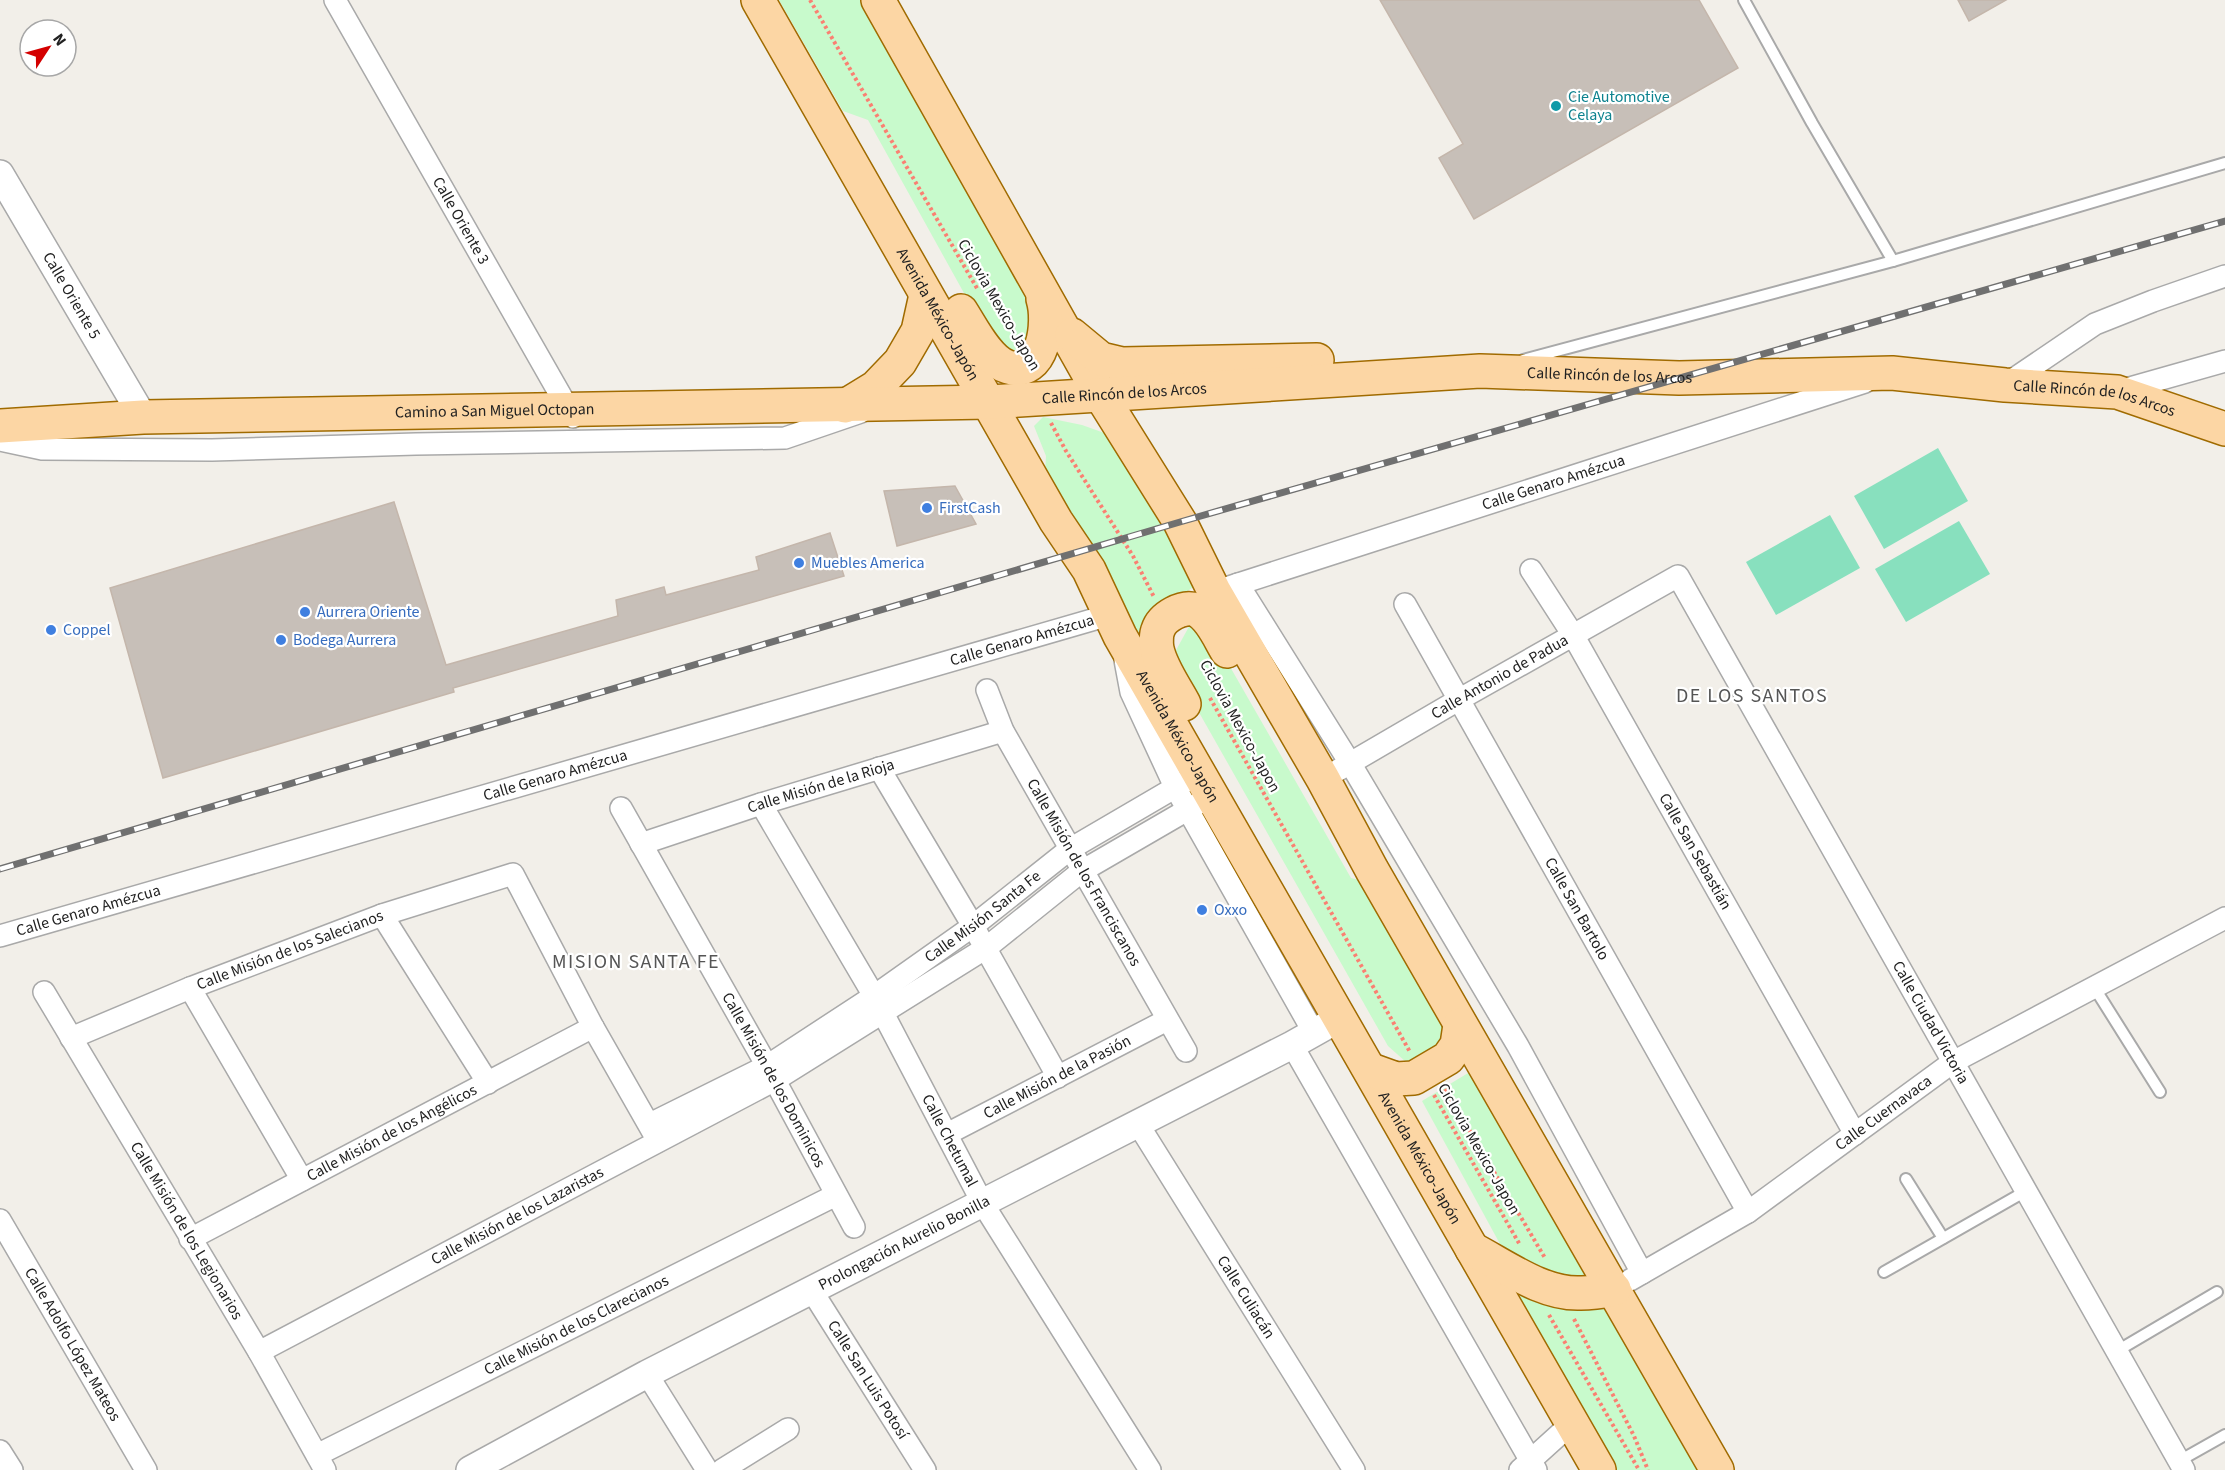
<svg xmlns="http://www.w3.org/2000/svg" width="2225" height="1470" viewBox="0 0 2225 1470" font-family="'Source Sans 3',sans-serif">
<rect width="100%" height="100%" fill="#f2efe9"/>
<g fill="#c8facc">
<polygon points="779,0 861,0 1034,296 1025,347 1014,357 995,349 868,120 843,111"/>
<polygon points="1043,417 1082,425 1110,435 1197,584 1177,599 1147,650 1045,473 1046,456 1034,426"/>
<path d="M 1191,623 L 1213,637 L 1351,878 L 1367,882 L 1447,1023 C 1438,1047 1434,1060 1406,1062 L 1388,1046 L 1188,693 L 1175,652 Z"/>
<polygon points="1473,1070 1594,1279 1569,1280 1521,1260 1500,1244 1422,1101"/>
<polygon points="1513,1286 1607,1303 1702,1470 1615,1470 1532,1325"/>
</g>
<g fill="#88e0be">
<polygon points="1938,448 1968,501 1884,549 1854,496"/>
<polygon points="1830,515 1860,568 1776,615 1746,562"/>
<polygon points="1959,521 1990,574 1906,622 1875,569"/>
</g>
<g fill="#c7bfb8" stroke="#c4b6ab" stroke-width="1.5">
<polygon points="1380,0 1699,0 1738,68 1474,219 1439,158 1463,144"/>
<polygon points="1958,0 2006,0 1969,21"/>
<polygon points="955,486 976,524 897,546 884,491"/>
<polygon points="394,502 446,665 618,616 616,600 664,587 666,595 759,570 756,557 830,533 844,576 453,688 454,692 163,778 110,588"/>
</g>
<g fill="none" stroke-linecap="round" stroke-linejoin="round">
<defs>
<g id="service">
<polyline points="1744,0 1812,123 1893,261"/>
<polyline points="1523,360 1893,261 2225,163"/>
<polyline points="2094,987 2160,1092"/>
<polyline points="1906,1179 1943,1238"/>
<polyline points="1884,1272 2026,1191"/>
<polyline points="2117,1351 2217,1292"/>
<polyline points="2179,1461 2225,1435"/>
</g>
<g id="minor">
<path id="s1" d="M 335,0 L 573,417"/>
<polyline points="2005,385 2095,324 2153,301 2225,276"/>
<polyline points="2119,391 2225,361"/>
<polyline points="0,440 42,449 212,450 416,444 785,438 861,412"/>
<path id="s2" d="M 1531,570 L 1573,635 L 1855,1134"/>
<polyline points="1238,584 1350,763 1518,1046 1642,1273"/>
<path id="s3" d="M 1226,588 L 1865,382"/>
<path id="s4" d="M 1405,604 L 1748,1212"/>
<polyline points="1125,660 1131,692 1175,787 1314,1033"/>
<path id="s5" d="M 987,690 L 1003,731 L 1186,1051"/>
<polyline points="879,768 973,926 1058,1077"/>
<path id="s6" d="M 1323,779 L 1460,699 L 1678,576 L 2184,1470"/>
<path id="s7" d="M 761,804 L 874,996 L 983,1204 L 1150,1470"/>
<path id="s8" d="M 621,808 L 767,1066 L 854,1227"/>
<path id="s9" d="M 641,844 L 761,804 L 1003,731"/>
<polyline points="382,915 488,1083"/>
<path id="s10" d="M 0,936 L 1109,615"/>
<polyline points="190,988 302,1180"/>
<path id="s11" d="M 44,992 L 259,1352 L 325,1470"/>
<path id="s12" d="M 71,1038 L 190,988 L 382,915 L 513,874 L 593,1027 L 658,1141"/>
<polyline points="1292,1045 1536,1470"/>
<path id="s13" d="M 650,1124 L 767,1066 L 874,996 L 973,926 L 1070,849 L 1200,773"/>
<path id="s14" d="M 1138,1124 L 1354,1470"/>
<path id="s15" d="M 947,1134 L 1167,1020"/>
<path id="s16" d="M 0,1220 L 146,1470"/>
<path id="s17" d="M 190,1239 L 593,1027"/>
<path id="s18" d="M 1630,1280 L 1748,1212 L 1953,1062 L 2225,918"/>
<path id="s19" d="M 812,1291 L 925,1470"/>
<path id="s20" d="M 259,1352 L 775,1080 L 986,948 L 1082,871 L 1213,795"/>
<polyline points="647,1374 707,1470"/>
<polyline points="0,1451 12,1470"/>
<path id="s21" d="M 317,1455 L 836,1195"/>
<polyline points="722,1470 788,1429"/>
<polyline points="1520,1470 1572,1423"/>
</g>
<g id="tertiary">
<path id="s22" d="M 0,174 L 143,417"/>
<path id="s23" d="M 470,1470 L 647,1374 L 1292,1045 L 1340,1018"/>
</g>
<g id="primary">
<path id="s24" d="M 758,0 L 1056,521 L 1089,570 L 1120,636 L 1599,1470"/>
<polyline points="878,0 1100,394 1180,522 1214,591 1323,779 1372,870 1717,1470"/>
<path d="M 961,311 C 972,328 988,361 1008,367 C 1044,378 1050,322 1043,299"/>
<polyline points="1072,335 1101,359 1122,364 1317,360"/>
<polyline points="845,406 876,387 900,362 918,331 926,295"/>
<path id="s25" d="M 0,426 L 143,417 L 989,402 L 1480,371 L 1679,378 L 1892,373 L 2005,385 L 2117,392 L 2225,429"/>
<path d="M 1184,704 C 1175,687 1161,668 1157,649 C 1156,644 1156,634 1158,630 C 1162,617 1183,605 1196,610 C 1211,617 1219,638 1227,651"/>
<polyline points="1371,1070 1396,1079 1414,1078 1448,1058 1457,1045 1460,1025"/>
<path d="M 1472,1249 C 1505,1266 1543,1295 1581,1293 C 1592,1293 1604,1291 1614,1289"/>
</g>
</defs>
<use href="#service" stroke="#a9a9a9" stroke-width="14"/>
<use href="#minor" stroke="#a9a9a9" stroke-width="24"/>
<use href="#tertiary" stroke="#a9a9a9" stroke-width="30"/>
<use href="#primary" stroke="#a06b00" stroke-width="36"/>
<g stroke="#fa8072" stroke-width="4" stroke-dasharray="3 3" stroke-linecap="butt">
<polyline points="810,0 978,290"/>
<polyline points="1051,423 1066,451 1133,556 1154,597"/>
<polyline points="1210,698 1410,1052"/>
<polyline points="1445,1089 1545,1258"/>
<polyline points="1434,1095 1520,1245"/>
<polyline points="1549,1315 1639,1470"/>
<polyline points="1574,1319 1634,1436 1648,1470"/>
</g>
<use href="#service" stroke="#fff" stroke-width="10"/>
<use href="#minor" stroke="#fff" stroke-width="21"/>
<use href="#tertiary" stroke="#fff" stroke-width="27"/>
<use href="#primary" stroke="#fcd6a4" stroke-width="33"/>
<defs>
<polyline id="rail" points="0,869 1180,522 2225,221"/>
</defs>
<use href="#rail" stroke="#707070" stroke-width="7"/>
<use href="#rail" stroke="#fff" stroke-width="4.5" stroke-dasharray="14" stroke-linecap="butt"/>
</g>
<circle fill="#0f9aa8" stroke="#fff" stroke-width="2" cx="1556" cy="106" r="6"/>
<g fill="#3f7fe0" stroke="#fff" stroke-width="2">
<circle cx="927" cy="508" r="6"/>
<circle cx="799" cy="563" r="6"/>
<circle cx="305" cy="612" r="6"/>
<circle cx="51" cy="630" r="6"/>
<circle cx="281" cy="640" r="6"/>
<circle cx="1202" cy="910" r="6"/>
</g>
<g text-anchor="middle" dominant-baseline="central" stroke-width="4.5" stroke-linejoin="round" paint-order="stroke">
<g font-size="16" fill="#0d838f" stroke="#fff" text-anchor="start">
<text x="1568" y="97">Cie Automotive<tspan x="1568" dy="18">Celaya</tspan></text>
</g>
<g font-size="16" fill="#222" stroke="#fff">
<text stroke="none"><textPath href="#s1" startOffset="254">Calle Oriente 3</textPath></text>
<text stroke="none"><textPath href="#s22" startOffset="141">Calle Oriente 5</textPath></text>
<text transform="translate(999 305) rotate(60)">Ciclovia Mexico-Japon</text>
<text stroke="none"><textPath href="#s24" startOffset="362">Avenida México-Japón</textPath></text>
<text stroke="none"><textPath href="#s25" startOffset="1611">Calle Rincón de los Arcos</textPath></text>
<text stroke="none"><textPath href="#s25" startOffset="1125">Calle Rincón de los Arcos</textPath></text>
<text stroke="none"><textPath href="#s25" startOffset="2098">Calle Rincón de los Arcos</textPath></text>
<text stroke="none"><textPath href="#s25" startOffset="495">Camino a San Miguel Octopan</textPath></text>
<text stroke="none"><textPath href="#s3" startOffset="344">Calle Genaro Amézcua</textPath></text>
<text stroke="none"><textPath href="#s10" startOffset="1064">Calle Genaro Amézcua</textPath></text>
<text stroke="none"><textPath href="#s6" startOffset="204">Calle Antonio de Padua</textPath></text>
<text transform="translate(1240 726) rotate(61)">Ciclovia Mexico-Japon</text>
<text stroke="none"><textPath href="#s24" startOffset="848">Avenida México-Japón</textPath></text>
<text stroke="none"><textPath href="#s10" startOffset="578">Calle Genaro Amézcua</textPath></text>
<text stroke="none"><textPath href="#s9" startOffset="189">Calle Misión de la Rioja</textPath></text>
<text stroke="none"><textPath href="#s2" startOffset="326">Calle San Sebastián</textPath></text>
<text stroke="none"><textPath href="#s5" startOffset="207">Calle Misión de los Franciscanos</textPath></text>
<text stroke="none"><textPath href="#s4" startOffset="350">Calle San Bartolo</textPath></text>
<text stroke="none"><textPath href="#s10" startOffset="92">Calle Genaro Amézcua</textPath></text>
<text stroke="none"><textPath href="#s13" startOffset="393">Calle Misión Santa Fe</textPath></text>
<text stroke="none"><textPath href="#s12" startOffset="236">Calle Misión de los Salecianos</textPath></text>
<text stroke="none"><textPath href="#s6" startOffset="922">Calle Ciudad Victoria</textPath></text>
<text stroke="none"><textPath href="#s15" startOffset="124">Calle Misión de la Pasión</textPath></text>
<text stroke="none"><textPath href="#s8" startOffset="312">Calle Misión de los Dominicos</textPath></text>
<text stroke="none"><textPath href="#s18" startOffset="304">Calle Cuernavaca</textPath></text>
<text stroke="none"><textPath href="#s17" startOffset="228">Calle Misión de los Angélicos</textPath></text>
<text stroke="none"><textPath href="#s7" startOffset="386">Calle Chetumal</textPath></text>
<text transform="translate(1479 1149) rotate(60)">Ciclovia Mexico-Japon</text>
<text stroke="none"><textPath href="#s24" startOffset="1334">Avenida México-Japón</textPath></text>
<text stroke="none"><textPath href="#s20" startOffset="292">Calle Misión de los Lazaristas</textPath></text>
<text stroke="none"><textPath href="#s11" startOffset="278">Calle Misión de los Legionarios</textPath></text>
<text stroke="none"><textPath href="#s23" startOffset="490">Prolongación Aurelio Bonilla</textPath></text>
<text stroke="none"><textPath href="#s14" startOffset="204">Calle Culiacán</textPath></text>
<text stroke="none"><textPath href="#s21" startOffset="290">Calle Misión de los Clarecianos</textPath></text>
<text stroke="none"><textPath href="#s16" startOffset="144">Calle Adolfo López Mateos</textPath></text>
<text stroke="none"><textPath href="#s19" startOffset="105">Calle San Luis Potosí</textPath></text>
</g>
<g font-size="16" fill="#366cbe" stroke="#fff" text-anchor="start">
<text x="939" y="508">FirstCash</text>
<text x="811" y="563">Muebles America</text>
<text x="317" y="612">Aurrera Oriente</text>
<text x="63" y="630">Coppel</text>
<text x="293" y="640">Bodega Aurrera</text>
<text x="1214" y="910">Oxxo</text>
</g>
<g font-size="20" letter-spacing="1.5" fill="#555" stroke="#fff">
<text x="1752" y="696">DE LOS SANTOS</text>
<text x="636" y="962">MISION SANTA FE</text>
</g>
</g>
<g transform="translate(48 48) rotate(54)"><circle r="28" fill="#ffffff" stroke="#a7a7a7" stroke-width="1.5"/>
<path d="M0-4.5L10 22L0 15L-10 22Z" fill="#d40000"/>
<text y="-9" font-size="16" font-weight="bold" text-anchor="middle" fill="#222222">N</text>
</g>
</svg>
